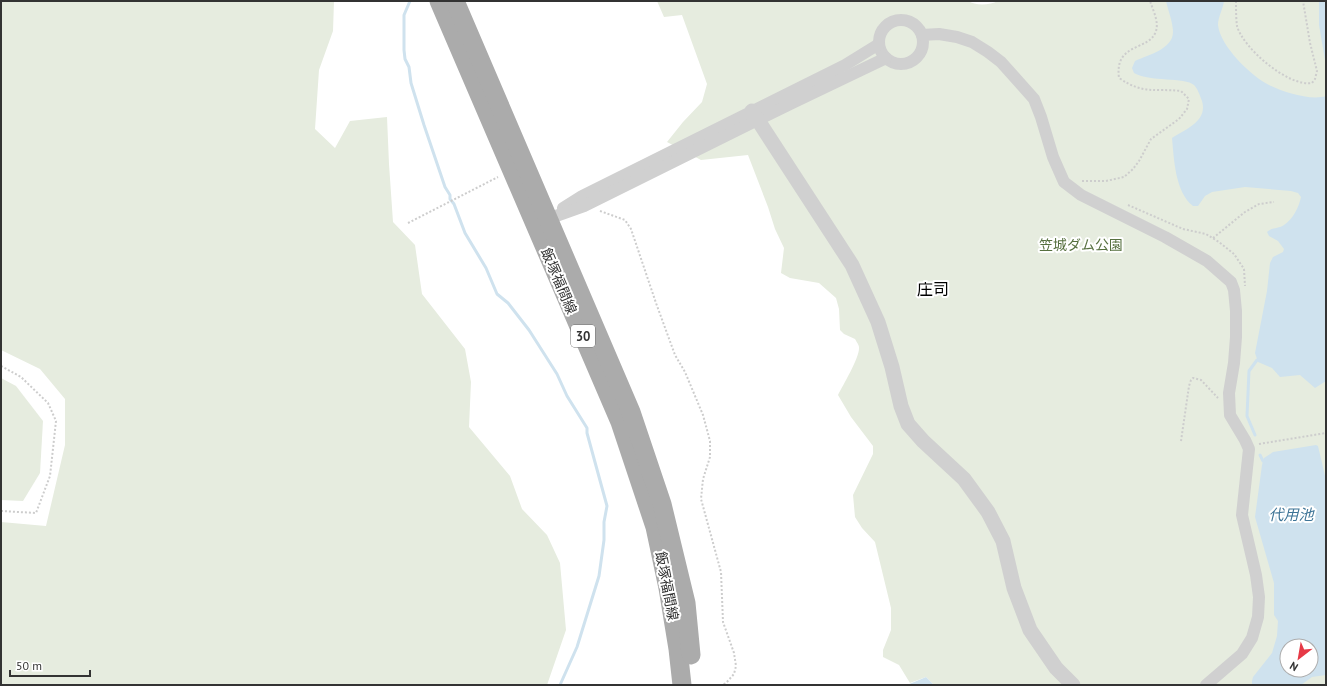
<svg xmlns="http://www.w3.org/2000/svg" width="1327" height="686" viewBox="0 0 1327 686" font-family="'PT Sans','Noto Sans JP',sans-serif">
<rect width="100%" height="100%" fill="#fff"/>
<g fill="#e6ecdf" fill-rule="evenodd">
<polygon points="1,1 334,1 333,31 319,70 315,129 335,148 350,121 387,117 389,164 393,222 415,245 422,294 465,349 471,382 469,427 510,476 522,509 547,535 560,563 566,630 547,685 1,685 1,522 46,526 65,445 65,399 40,369 1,350"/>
<path d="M 657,1 L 968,1 C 976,6 990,5 998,1 L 1326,1 L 1326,685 L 934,685 L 926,677 L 910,683 L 899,665 L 883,657 L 883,650 L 891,630 L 891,608 L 875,542 L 862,528 L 855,517 L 853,495 L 873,454 L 873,446 L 851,417 L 838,395 C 843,385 860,357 859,347 C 859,345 856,341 855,339 L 844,334 L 840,330 L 839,309 L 836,298 L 819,283 L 790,278 L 781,273 L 784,248 L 775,229 L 768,207 L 748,155 L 701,160 L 667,142 L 683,122 L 702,102 L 707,84 L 682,15 L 664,17 ZM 1287,646 L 1311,646 L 1311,670 L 1287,670 Z"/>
<polygon points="1,378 16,386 43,421 40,473 23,501 1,500"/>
</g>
<g fill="#cfe2ee" fill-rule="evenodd">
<path d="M 1166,1 L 1224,1 C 1223,9 1218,17 1218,25 C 1220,46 1251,76 1269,85 C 1283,92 1311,101 1326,96 L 1326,381 L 1315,388 L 1300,375 L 1280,377 L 1272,368 L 1258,362 L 1255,353 L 1267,291 L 1270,263 L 1273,257 L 1283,252 L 1284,249 L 1278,241 L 1269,236 L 1267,232 C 1272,227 1279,229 1284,225 C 1293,219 1299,207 1301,197 L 1298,193 L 1291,191 L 1245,187 L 1212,192 L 1205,196 L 1198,206 L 1193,206 C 1175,192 1174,159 1172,138 C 1186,129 1208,121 1202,101 C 1200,96 1198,89 1194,85 C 1185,77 1149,82 1134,73 L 1132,68 L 1135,61 C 1148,55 1173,49 1173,32 C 1173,23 1168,10 1166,1 Z"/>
<polygon points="1319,1 1326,1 1326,66 1319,25"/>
<path d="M 1316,445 L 1318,446 L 1326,480 L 1326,675 L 1312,677 L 1301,685 L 1252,685 L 1252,681 L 1253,677 L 1272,653 L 1277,636 L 1278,621 L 1274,615 L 1274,583 L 1255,517 L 1262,465 L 1264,458 L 1273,452 ZM 1287,646 L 1311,646 L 1311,670 L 1287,670 Z"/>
<polygon points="926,677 934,685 907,685"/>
</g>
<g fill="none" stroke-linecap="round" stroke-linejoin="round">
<g stroke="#cfe2ee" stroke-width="3">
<polyline points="410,1 404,15 404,50 405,59 409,67 411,83 424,125 445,187 450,195 450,199 454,204 465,233 486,268 497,294 508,303 529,330 557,374 567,396 587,428 587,433 607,506 604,522 604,540 599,576 577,647 560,685"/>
<polyline points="1255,435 1247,416 1249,371 1257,360"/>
<polyline points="1260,455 1263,461"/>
</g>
<g stroke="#cdcdcd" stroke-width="2" stroke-dasharray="2 2" stroke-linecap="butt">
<path d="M 1236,1 C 1236,9 1236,18 1237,26 C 1243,48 1288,87 1312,83 L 1315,79 L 1317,71 L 1310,43 L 1303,1"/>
<path d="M 1082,181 L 1106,181 L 1124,177 L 1133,169 L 1139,161 L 1151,139 L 1179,119 L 1187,109 L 1189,99 L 1181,91 C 1154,88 1144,95 1119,78 C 1114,42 1150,51 1156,31 C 1159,22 1153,10 1150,1"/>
<polyline points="1128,205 1183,229 1206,234 1219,242 1234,254 1244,269 1245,286"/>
<polyline points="600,211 625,220 631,229 656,303 675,355 685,372 703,415 710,441 710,457 703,479 701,499 721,572 723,622 734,653 736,666 734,674 726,683 722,685"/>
<polyline points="408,223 498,177"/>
<polyline points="1213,238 1245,212 1259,204 1274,202"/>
<polyline points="1,366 21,377 48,403 56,421 50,476 36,513 1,511"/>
<polyline points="1326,414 1326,426"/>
<polyline points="1181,441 1189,386 1191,380 1193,378 1201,380 1218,398"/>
<polyline points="1259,444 1326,433"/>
</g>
<g stroke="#d0d0d0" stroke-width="12">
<circle cx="901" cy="42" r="22"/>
<polyline points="922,35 939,34 957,37 972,42 988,52 1001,62 1034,99 1041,117 1053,157 1064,182 1081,195 1165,237 1207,261 1231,282 1234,290 1236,311 1236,337 1234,363 1229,393 1230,415 1245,440 1249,449 1242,515 1256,575 1259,597 1258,617 1252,638 1242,654 1206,685"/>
<polyline points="563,208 582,196 845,65 879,44"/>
<polyline points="542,221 584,206 792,103 886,58"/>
</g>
<polyline stroke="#d0d0d0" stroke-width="15" points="752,111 852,265 878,322 892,367 901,406 908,424 923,441 964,479 988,512 1003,541 1014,588 1030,630 1056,668 1073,685"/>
<g stroke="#ababab" stroke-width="19">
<polyline points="439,1 620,422 655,527 668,588 678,649 682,685"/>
<polyline points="455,1 631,412 662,504 686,603 691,655"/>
</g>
</g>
<g text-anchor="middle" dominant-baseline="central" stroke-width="4" stroke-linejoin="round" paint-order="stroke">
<rect fill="#fff" stroke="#707070" stroke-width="1" x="571" y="325" width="24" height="22" rx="3"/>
<g font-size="13" font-weight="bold" fill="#333">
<text x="583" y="336">30</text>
</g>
<g font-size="14" fill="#56703f" stroke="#fff">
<text x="1081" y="245">笠城ダム公園</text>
</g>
<g font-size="14" fill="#333" stroke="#fff">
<text transform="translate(559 281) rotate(67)">飯塚福間線</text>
<text transform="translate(667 586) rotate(79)">飯塚福間線</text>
</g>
<g font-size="15" font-style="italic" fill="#3f7597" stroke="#fff">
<text x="1291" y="514">代用池</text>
</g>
<g font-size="16" fill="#000" stroke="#fff">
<text x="933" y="289">庄司</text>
</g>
</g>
<rect width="1327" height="686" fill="none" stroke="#333333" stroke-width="4"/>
<g transform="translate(1299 658) rotate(211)"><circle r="19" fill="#ffffff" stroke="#adadad"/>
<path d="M0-3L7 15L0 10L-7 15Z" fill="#e63946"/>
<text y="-6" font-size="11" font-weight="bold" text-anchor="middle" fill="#333333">N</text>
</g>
<path d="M10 670v6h80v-6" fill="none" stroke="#333333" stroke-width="2"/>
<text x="16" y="670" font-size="12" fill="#333333" stroke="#ffffff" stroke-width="3" paint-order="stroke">50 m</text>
</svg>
